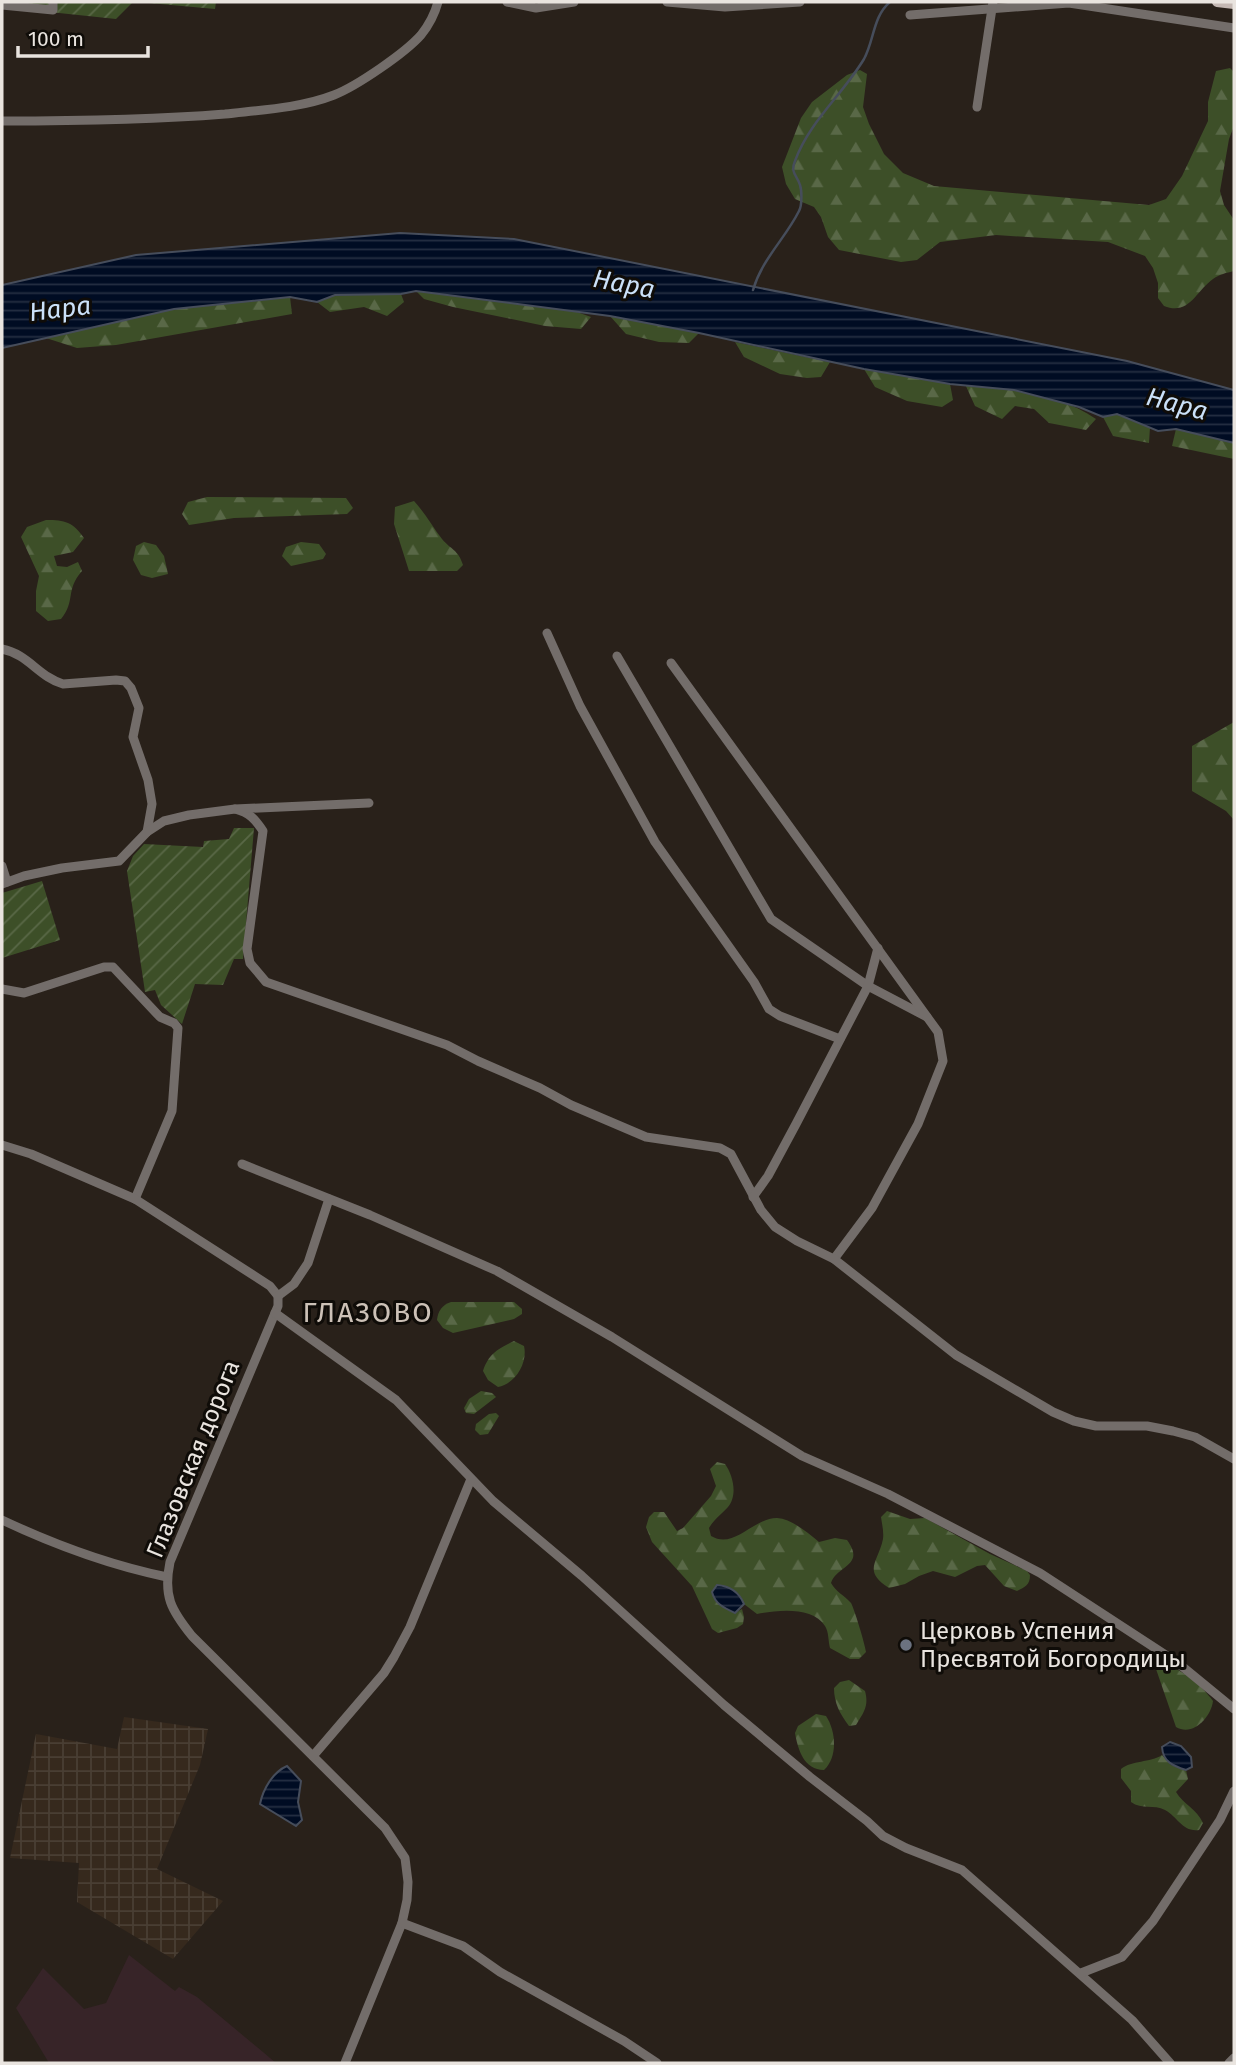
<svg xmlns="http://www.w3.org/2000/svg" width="1236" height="2065" viewBox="0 0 1236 2065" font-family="'Fira Sans',sans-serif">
<defs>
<pattern id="industrial-grid" width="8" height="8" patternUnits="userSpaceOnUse" patternTransform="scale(1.75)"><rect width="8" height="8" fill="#36291d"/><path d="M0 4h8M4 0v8" fill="none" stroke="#493e33"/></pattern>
<pattern id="forest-firs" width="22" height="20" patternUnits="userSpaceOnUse" patternTransform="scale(1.75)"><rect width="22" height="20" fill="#3d4f28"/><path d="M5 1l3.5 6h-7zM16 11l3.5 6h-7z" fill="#596847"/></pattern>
<pattern id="garden-furrows" width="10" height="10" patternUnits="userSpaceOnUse" patternTransform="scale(1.75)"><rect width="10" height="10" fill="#3d4f28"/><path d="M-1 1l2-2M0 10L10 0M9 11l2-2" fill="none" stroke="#596847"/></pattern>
<pattern id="water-rules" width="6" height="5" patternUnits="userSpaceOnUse" patternTransform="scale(1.75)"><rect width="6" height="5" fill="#000c23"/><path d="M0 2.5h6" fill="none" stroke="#252f42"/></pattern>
</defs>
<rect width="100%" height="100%" fill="#29211a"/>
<polygon fill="#372428" points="129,1955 175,1991 179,1987 197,1997 276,2063 49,2063 16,2008 43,1968 84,2009 106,2003"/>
<polygon fill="url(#industrial-grid)" points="124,1717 208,1729 200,1765 157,1869 223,1901 173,1959 77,1902 79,1863 10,1858 36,1734 117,1749"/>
<g fill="url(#forest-firs)">
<path d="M 1230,68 L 1234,72 L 1234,126 L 1229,139 L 1220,191 L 1224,205 L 1234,220 L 1234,271 C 1226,273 1220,274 1213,279 C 1196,291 1189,316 1164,306 L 1158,298 L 1158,283 L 1153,268 L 1145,256 L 1108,242 L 996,235 L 940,242 L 917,260 L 901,262 L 839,250 L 828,237 L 821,217 L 814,207 L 795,199 L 786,184 L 782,167 L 801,118 L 812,102 L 847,75 L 860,70 L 867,74 L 863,107 L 869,124 L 884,154 L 903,173 L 934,186 L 1149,205 L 1166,199 L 1182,176 L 1208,121 L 1208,102 L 1216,71 Z"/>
<polygon points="416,291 574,311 591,317 581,329 545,326 453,307 424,299"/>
<polygon points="401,294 404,302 387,316 364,307 330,312 317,302 335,295"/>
<polygon points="290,297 292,314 116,345 77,348 46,338 174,309"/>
<polygon points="610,316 699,333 689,343 659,342 626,334"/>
<polygon points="735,342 830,362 821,377 807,378 780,374 744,357"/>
<polygon points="864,369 950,384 953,400 942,407 907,401 875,387"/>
<path d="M 965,384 C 1008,390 1060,393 1096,419 L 1086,430 L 1049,423 L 1034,409 L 1015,406 L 1002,419 L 975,406 Z"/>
<polygon points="1117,414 1150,427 1149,443 1113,436 1103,417"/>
<polygon points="1176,429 1234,443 1234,459 1172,446"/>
<polygon points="207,497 346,498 353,508 347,514 234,518 189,525 182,514 188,502"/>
<path d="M 414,501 C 425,513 432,526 442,539 C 451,550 458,549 463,565 L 457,571 L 409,571 L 394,524 L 395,507 Z"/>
<path d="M 46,520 C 65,520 73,522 84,538 L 73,552 L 54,556 L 57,566 L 67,567 L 78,562 L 82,571 C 65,590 76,601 61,619 L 48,621 L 36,611 L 36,591 L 39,576 L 21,537 L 27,527 Z"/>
<polygon points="144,542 156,545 164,556 168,574 152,578 141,575 133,560 136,546"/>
<polygon points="301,542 319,544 326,554 323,559 291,566 282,556 286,547"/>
<polygon points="1234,722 1234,820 1226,811 1192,791 1192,746"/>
<path d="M 451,1302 L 514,1302 L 522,1309 L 522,1314 L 514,1319 L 453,1333 L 443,1328 L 437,1320 C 438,1311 442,1305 451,1302 Z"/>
<path d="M 514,1341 L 524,1346 C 528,1363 515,1384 498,1387 L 488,1380 L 483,1371 C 489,1353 498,1349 514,1341 Z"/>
<polygon points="481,1391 492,1393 496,1397 474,1414 466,1413 464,1408 469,1399"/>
<polygon points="496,1413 499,1416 488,1434 480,1435 475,1430 476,1424 489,1414"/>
<path d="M 717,1462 L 725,1464 C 733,1475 738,1495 728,1507 C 722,1514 714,1519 709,1528 L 711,1536 C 734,1550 753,1518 777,1518 C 792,1519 808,1533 819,1542 L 835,1538 L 847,1540 C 866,1566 837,1565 831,1583 C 836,1592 844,1595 851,1603 C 854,1608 865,1644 866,1652 L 859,1659 L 850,1659 L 830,1648 C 828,1641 829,1632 825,1626 C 813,1606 777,1610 757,1614 L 744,1604 L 741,1597 L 735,1613 L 742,1609 L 744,1617 L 743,1624 L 737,1628 L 718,1633 L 712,1629 L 692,1586 L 652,1542 L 646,1527 L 649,1517 L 654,1512 L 664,1512 L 677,1531 L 683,1528 L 711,1496 L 716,1486 L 710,1469 Z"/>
<path d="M 887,1511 L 910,1519 L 925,1518 L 990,1554 L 1027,1571 L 1030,1575 C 1030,1585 1025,1587 1017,1591 L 1004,1586 L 985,1565 L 977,1566 L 955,1577 L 933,1571 L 919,1576 L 905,1584 L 889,1588 C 862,1570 878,1563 883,1539 C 884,1532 882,1524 881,1517 Z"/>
<path d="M 1160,1665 C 1179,1665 1202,1686 1213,1701 C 1211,1717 1193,1737 1176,1727 L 1156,1669 Z"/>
<path d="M 849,1680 L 865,1691 C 869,1706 864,1712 856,1725 L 849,1726 C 840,1714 834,1703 834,1688 L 840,1682 Z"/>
<path d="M 816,1714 L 826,1716 C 836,1731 838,1757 824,1770 C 804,1770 798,1750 795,1733 L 798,1726 Z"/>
<path d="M 1162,1755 L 1171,1765 L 1186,1770 L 1188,1779 L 1176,1792 C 1183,1804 1197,1809 1203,1823 L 1199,1830 C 1182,1832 1178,1817 1165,1810 C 1154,1804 1142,1810 1131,1802 L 1131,1791 L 1121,1778 L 1121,1769 C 1132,1760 1150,1763 1162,1755 Z"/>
</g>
<g fill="url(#garden-furrows)">
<polygon points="2,2 133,2 116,19 2,7"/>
<polygon points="138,2 216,2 215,9"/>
<polygon points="234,828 254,828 243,959 234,959 223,985 195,984 182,1024 161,1005 155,990 145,992 127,871 133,856 144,844 203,847 204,841 229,839"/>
<polygon points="42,881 60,940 2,958 2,893"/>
</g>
<g fill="url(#water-rules)" stroke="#464d5b" stroke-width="2">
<polygon points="400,233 514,239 1127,361 1234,390 1234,443 1176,429 1158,431 1117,414 1103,417 1079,407 1014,390 950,384 864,369 699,333 610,316 416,291 401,294 335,295 317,302 290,297 174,309 2,348 2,285 136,255"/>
<path d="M 717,1585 C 730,1586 739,1592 744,1604 L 735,1613 C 724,1608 715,1604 712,1592 Z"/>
<path d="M 1170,1742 L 1181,1746 L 1191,1757 L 1192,1767 L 1186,1770 C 1173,1766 1163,1762 1162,1747 Z"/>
<path d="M 287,1766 L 301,1781 L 298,1802 L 302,1820 L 296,1826 L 260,1804 C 263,1789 273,1772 287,1766 Z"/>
</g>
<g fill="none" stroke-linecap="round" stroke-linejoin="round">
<path stroke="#464d5b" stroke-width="2.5" d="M 753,290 C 762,259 785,239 799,211 C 802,206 802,191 800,185 C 797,175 790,173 795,161 C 809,122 843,94 864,59 C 874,41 873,16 890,2"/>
<g stroke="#736d6a" stroke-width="9">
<polyline points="507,2 536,8 574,2"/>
<polyline points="667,2 725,7 800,2"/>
<polyline points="2,5 53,10 53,2"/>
<polyline points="910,15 1069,3 1234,28"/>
<polyline points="977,107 993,2"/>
<path d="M 2,121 C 76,121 150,120 225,114 C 260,110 301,108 334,95 C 357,86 405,53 421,35 C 429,25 435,13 438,2"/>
<polyline points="547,633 580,706 655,842 754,982 769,1009 780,1016 840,1039"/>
<path d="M 2,649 C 28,654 39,677 63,684 L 116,680 L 125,681 L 131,688 L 139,708 L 133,737 L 148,780 L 152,804 L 147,832"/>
<polyline points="617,656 771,919 868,986 927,1017"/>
<polyline points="671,663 938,1032 943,1061 918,1124 872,1208 834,1259"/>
<path d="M 235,809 C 250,813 255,819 263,831 L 247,949 L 250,963 L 266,982 L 447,1045 L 478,1061 L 540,1088 L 571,1105 L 646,1137 L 720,1148 L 731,1154 L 761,1210 L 775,1227 L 797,1241 L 834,1259 L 956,1355 L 1053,1412 L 1074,1421 L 1096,1426 L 1147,1426 L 1173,1431 L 1195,1437 L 1234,1459"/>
<polyline points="2,866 7,882"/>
<polyline points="2,884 24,876 62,868 119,861 147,832 164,821 189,815 235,809 369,803"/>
<polyline points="2,989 24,993 104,967 113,967 160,1017 174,1023 178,1028 172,1111 135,1199"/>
<path d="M 2,1145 L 31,1154 L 135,1199 L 270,1286 L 278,1296 L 278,1306 L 170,1562 C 163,1596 171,1610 192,1636 L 385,1828 L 405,1858 L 408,1882 L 407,1900 L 402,1923 L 345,2063"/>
<polyline points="242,1164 370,1215 497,1271 612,1337 802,1456 888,1494 1040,1573 1178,1663 1234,1709"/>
<polyline points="753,1197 768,1176 796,1124 868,986 878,948"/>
<polyline points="278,1296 294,1284 308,1263 329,1199"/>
<polyline points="275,1313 396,1400 493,1501 582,1576 724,1705 810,1777 867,1821 883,1836 906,1848 962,1870 1132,2020 1170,2063"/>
<path d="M 2,1520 C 55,1545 109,1565 167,1577"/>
<polyline points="313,1756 384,1673 394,1657 410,1627 471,1479"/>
<polyline points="402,1923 463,1946 500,1972 624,2041 657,2063"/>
<polyline points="1081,1973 1122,1957 1153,1921 1220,1820 1234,1791"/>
<polyline points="1229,2063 1234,2058"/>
</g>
<polyline stroke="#c4b8b3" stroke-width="10" points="1217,2 1234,4"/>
</g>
<circle fill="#6b7280" stroke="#0f0c08" stroke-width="2.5" cx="906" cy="1645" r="7"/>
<g text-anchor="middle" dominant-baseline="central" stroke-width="6" stroke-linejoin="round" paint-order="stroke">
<g font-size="24" fill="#e9e4df" stroke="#0f0c08">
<text transform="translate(193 1459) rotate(-68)">Глазовская дорога</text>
</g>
<g font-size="24" fill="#e9e4df" stroke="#0f0c08" text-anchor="start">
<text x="920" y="1631">Церковь Успения<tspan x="920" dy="28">Пресвятой Богородицы</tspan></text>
</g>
<g font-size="26" font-style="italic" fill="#cbe1f9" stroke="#0f0c08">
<text transform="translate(624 284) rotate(11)">Нара</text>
<text transform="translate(60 309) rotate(-7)">Нара</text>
<text transform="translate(1177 404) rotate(15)">Нара</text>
</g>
<g font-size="28" letter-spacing="2" fill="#ccc1b7" stroke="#0f0c08">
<text x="368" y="1312">ГЛАЗОВО</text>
</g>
</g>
<rect width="1236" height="2065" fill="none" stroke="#e9e4df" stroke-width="7"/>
<path d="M18 46v10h130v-10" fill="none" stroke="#e9e4df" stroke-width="3.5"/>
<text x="28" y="46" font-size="21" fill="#e9e4df" stroke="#0f0c08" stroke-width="5" paint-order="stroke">100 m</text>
</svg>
